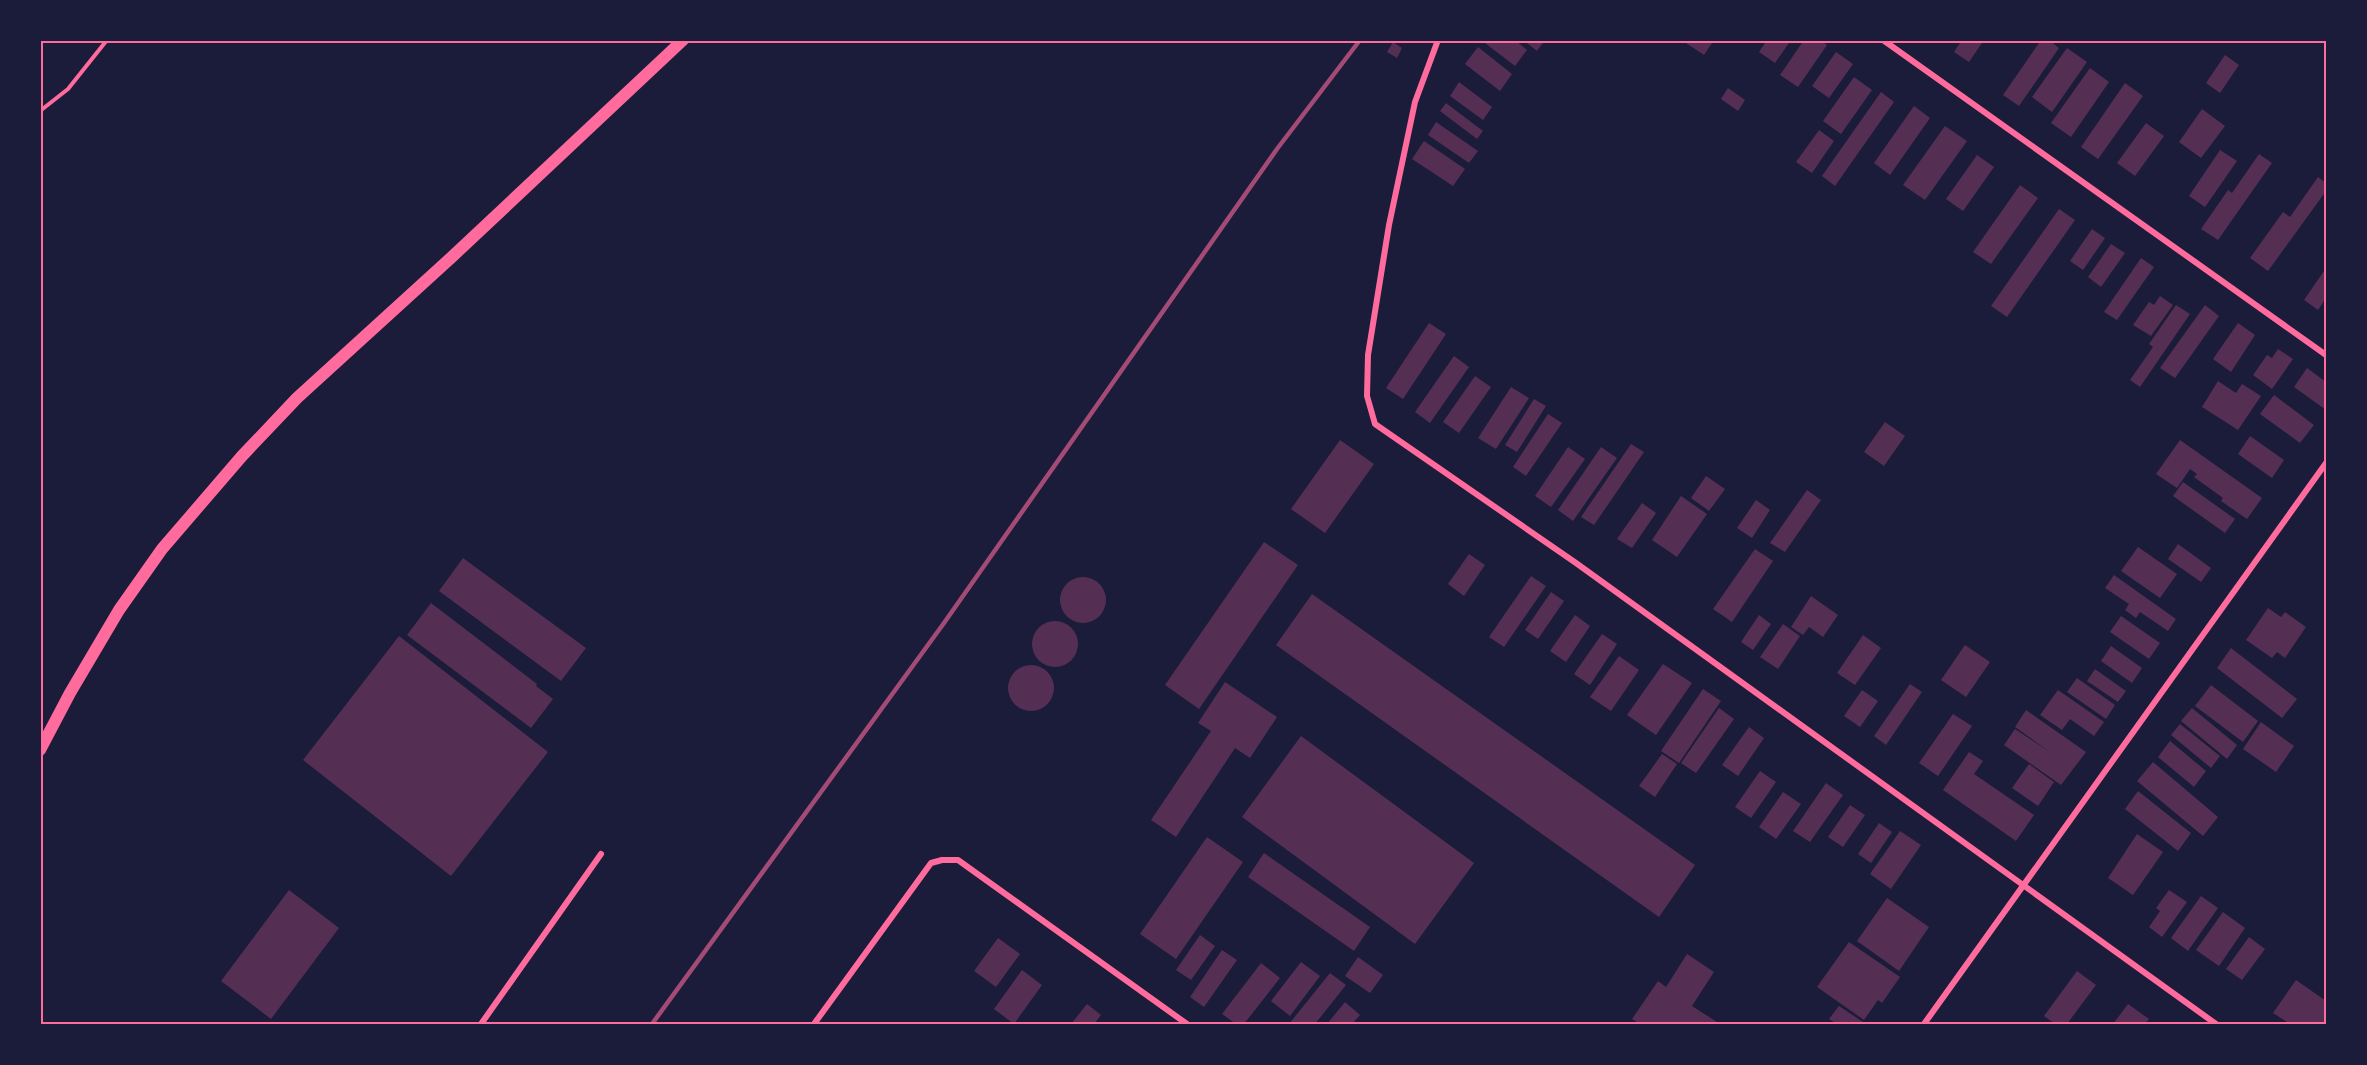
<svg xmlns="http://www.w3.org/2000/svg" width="2367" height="1065" viewBox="0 0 2367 1065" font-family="'PT Sans',sans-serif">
<rect width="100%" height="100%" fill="#1b1b3a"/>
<g fill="#542f53">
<polygon points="1481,40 1515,40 1527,50 1515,66"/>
<polygon points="1523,40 1545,40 1537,51"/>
<polygon points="1687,40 1714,40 1704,55 1686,43"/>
<polygon points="1767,40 1791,40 1775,63 1759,52"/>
<polygon points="1804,40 1820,40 1827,45 1798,87 1780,75"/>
<polygon points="1962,40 1984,40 1969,62 1954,52"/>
<polygon points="2041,40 2049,40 2059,48 2019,106 2003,95"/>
<polygon points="1393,42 1402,48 1397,58 1387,52"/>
<polygon points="1478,47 1512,74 1500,91 1465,64"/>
<polygon points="2067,48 2087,62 2052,112 2032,97"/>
<polygon points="1836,52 1853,64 1829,98 1812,86"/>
<polygon points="2225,55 2239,65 2220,93 2206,83"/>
<polygon points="2090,68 2109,82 2071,137 2051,123"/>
<polygon points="1854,77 1872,90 1841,134 1823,121"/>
<polygon points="1459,82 1492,107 1483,120 1450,96"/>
<polygon points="2125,83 2143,96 2098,159 2081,147"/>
<polygon points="1728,88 1745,100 1738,111 1721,99"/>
<polygon points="1881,92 1894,102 1835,186 1822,176"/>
<polygon points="1446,103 1483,131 1477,139 1440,111"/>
<polygon points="1914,106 1930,118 1890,175 1874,163"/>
<polygon points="2202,109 2225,126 2201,158 2179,142"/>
<polygon points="1436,122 1478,151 1469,163 1428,135"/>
<polygon points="2146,123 2164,136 2135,176 2117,163"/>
<polygon points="1945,126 1967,141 1925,200 1903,185"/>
<polygon points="1819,130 1834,141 1812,173 1796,162"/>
<polygon points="1424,141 1465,169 1453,186 1412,159"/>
<polygon points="2220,150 2237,161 2205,207 2189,196"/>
<polygon points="2259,154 2272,163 2218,240 2201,229 2228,190 2232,193"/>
<polygon points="1977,155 1994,167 1963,211 1946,199"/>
<polygon points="2318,177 2326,183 2326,191 2268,271 2250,258 2283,212 2290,217"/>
<polygon points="2020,185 2038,198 1991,264 1973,252"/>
<polygon points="2059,209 2075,220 2007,317 1991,306"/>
<polygon points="2092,229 2105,238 2083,270 2070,261"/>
<polygon points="2111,244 2125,253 2101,287 2088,277"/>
<polygon points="2141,258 2154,267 2117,320 2104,312"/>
<polygon points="2326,268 2326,298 2318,310 2304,300"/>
<polygon points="2160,296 2173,305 2151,336 2133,325 2149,302 2154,305"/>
<polygon points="2176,305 2190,314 2140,387 2130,380 2153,347 2149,344"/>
<polygon points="2205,305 2219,316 2175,378 2160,368"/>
<polygon points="1429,323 1446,334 1403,399 1386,388"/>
<polygon points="2238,323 2255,335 2231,372 2213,359"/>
<polygon points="2278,349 2293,359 2272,389 2253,375 2267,355 2272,358"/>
<polygon points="1454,356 1469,367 1430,423 1415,412"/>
<polygon points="2307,368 2326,382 2326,410 2294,387"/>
<polygon points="1475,376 1491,387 1459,433 1443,422"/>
<polygon points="2218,381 2236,393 2242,384 2261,396 2238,430 2202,407"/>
<polygon points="1511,387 1529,398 1496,449 1478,438"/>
<polygon points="2274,395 2314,425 2300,443 2260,414"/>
<polygon points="1534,399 1546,406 1517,452 1505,445"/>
<polygon points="1548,414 1562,423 1526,476 1513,467"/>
<polygon points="1885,422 1905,436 1884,466 1864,452"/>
<polygon points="2250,436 2284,460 2272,478 2238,454"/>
<polygon points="1340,440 1374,464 1325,533 1291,509"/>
<polygon points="2180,440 2262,498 2247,519 2221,501 2223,498 2194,477 2197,474 2190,469 2177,488 2156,474"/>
<polygon points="1631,444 1644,452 1594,525 1581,517"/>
<polygon points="1568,447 1585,459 1551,507 1535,496"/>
<polygon points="1601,447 1617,458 1573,521 1558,510"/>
<polygon points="1706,476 1725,489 1709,511 1691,498"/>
<polygon points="2183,482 2235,519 2225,533 2173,496"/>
<polygon points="1807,490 1821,500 1785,552 1770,543"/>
<polygon points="1681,496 1707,514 1677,557 1652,540"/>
<polygon points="1756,500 1770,510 1752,538 1737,528"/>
<polygon points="1642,503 1656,513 1632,548 1617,539"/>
<polygon points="1264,542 1298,565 1199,709 1165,685"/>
<polygon points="2178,544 2211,568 2201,582 2168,559"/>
<polygon points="2138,547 2177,574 2160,598 2121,571"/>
<polygon points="1755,549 1773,561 1732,622 1713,609"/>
<polygon points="1469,554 1485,565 1464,596 1448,584"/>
<polygon points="463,558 586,648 561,681 439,591"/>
<polygon points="2114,575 2176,619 2168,631 2140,612 2136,618 2125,610 2129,604 2105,588"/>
<polygon points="1531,576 1546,586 1504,647 1489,637"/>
<circle cx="1083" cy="600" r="23"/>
<polygon points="1551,592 1564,601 1538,639 1525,630"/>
<polygon points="1312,594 1695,865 1659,917 1276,645"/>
<polygon points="1811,596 1838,615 1823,637 1809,627 1803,635 1791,627"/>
<polygon points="431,603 537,684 536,686 553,699 531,728 407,635"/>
<polygon points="2268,608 2281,617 2285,612 2306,627 2285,658 2277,652 2272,658 2246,640"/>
<polygon points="1575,615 1590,626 1566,662 1550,651"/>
<polygon points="1759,615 1771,624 1753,650 1741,642"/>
<polygon points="2121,616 2160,643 2149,659 2110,632"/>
<circle cx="1055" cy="644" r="23"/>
<polygon points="1783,624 1800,636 1778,669 1760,657"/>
<polygon points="1602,634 1617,644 1590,685 1574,674"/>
<polygon points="1863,635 1881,648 1855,685 1837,673"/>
<polygon points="399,636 548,752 451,876 303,760"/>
<polygon points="1965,645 1990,662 1966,697 1941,680"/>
<polygon points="2111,646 2142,668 2132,683 2101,661"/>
<polygon points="2231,648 2297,699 2282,718 2217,668"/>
<polygon points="1619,656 1639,670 1611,711 1590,697"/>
<polygon points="1663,664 1692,683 1656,735 1627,715"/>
<circle cx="1031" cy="688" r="23"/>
<polygon points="2095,669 2126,691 2118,702 2087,681"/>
<polygon points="2077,678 2115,705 2106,719 2067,692"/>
<polygon points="1225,682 1277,717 1250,758 1235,748 1176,837 1151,820 1211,731 1198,723"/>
<polygon points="1910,684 1922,692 1886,745 1874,736"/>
<polygon points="2211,685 2258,721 2243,742 2195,706"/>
<polygon points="1703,689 1721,701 1679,763 1661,751"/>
<polygon points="1862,690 1878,701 1860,727 1844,716"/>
<polygon points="2058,690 2104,722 2094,736 2070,719 2062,730 2040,715"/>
<polygon points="1719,708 1734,719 1696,773 1681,763"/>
<polygon points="2192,708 2237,745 2227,759 2181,721"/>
<polygon points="2026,710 2086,752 2061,785 2004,745 2015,729 2050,752 2015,727"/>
<polygon points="1953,714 1972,726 1938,776 1919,763"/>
<polygon points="2261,722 2294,746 2276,772 2243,749"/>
<polygon points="2180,724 2220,756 2211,768 2171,735"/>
<polygon points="1749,727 1764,738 1738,776 1722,765"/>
<polygon points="1301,736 1474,863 1415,944 1242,817"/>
<polygon points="2170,741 2206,771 2194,787 2158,757"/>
<polygon points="1969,752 1983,761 1974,774 2034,815 2016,841 1943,790"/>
<polygon points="1662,754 1677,764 1655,797 1639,786"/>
<polygon points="2153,762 2218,817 2203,836 2137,781"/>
<polygon points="2029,764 2054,782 2038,806 2012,788"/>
<polygon points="1760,771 1776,782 1751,818 1735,807"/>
<polygon points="1826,783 1843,795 1810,842 1793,831"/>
<polygon points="2138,791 2191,833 2178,851 2125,809"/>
<polygon points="1783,792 1801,804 1776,839 1759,827"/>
<polygon points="1850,805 1865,815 1843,847 1828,837"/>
<polygon points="1879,823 1892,832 1871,863 1858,854"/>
<polygon points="1900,831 1921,845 1891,889 1870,874"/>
<polygon points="2137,834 2163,852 2133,895 2108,878"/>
<polygon points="1207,837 1243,862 1176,959 1140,934"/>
<polygon points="1264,853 1370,927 1354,951 1248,877"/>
<polygon points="289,890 339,928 271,1019 221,981"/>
<polygon points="2169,890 2187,902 2162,937 2149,927 2160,911 2156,908"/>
<polygon points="2201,896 2218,908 2188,951 2171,938"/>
<polygon points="1887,898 1929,927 1899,971 1857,941"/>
<polygon points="2223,912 2245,928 2219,966 2196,950"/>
<polygon points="1200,935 1215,946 1191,980 1176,970"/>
<polygon points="2249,937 2265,949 2242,980 2226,969"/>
<polygon points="998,938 1020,954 996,987 974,971"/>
<polygon points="1849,942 1900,977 1882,1003 1878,1000 1864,1020 1817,987"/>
<polygon points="1222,950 1237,960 1204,1007 1190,997"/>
<polygon points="1687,954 1714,972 1692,1006 1720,1024 1640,1024 1632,1019 1658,981 1666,987"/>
<polygon points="1358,957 1383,975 1370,993 1345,976"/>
<polygon points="1301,962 1320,976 1290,1016 1271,1001"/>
<polygon points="1261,963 1280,978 1244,1024 1236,1024 1222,1014"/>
<polygon points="1022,970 1042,985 1014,1024 994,1009"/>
<polygon points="2077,971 2096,985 2067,1024 2055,1024 2044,1016"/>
<polygon points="1330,973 1346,985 1315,1024 1289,1024"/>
<polygon points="2296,980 2326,1001 2326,1024 2290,1024 2273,1013"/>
<polygon points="1345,1002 1360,1015 1352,1024 1327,1024"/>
<polygon points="1087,1004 1101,1015 1094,1024 1071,1024"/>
<polygon points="2128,1004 2149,1019 2145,1024 2113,1024"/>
<polygon points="1839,1006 1866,1024 1837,1024 1829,1019"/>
</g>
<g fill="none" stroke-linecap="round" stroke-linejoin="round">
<polyline stroke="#ff6b9d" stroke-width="4" points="40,111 68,89 107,40"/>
<g stroke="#ff6b9d" stroke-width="6">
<polyline points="1438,40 1415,102 1389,225 1368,355 1367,396 1375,424 1576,563 2216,1024"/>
<polyline points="1883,40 2326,355"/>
<polyline points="481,1024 601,854"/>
<polyline points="814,1024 931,863 942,860 958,860 1187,1024"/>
<polyline points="1924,1024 2326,463"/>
</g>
<polyline stroke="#ff6b9d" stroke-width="12" points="40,750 70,693 119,610 162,549 242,456 297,398 454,255 683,40"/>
<polyline stroke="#a44b75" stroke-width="4.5" points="652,1024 944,623 1277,149 1360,40"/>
</g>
<rect width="2367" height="1065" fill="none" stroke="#1b1b3a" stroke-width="84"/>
<rect x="42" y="42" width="2283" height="981" fill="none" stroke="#ff6b9d" stroke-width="2"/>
</svg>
